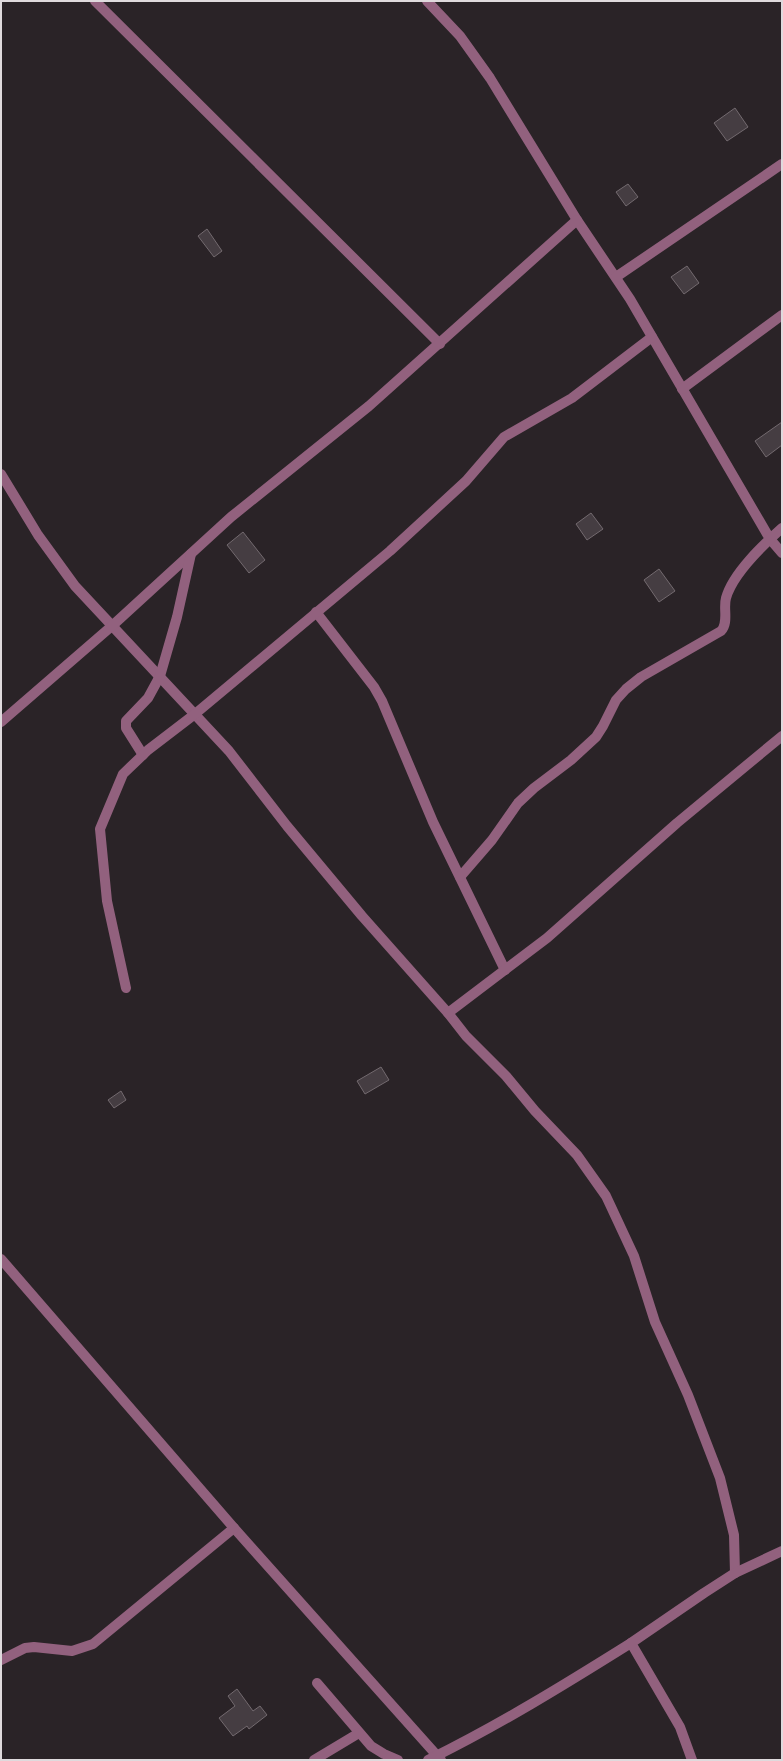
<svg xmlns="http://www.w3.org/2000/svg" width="783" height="1761" viewBox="0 0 783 1761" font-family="Ubuntu,sans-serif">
<rect width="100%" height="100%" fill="#2a2327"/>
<g fill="#453d42" stroke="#736a6f">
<polygon points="735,108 748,127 727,141 714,123"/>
<polygon points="628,184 638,197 626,206 616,192"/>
<polygon points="207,229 222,251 214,257 198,236"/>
<polygon points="687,266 699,283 684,294 671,277"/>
<polygon points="782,422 782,445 766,457 755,441"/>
<polygon points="591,513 603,529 587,540 576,524"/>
<polygon points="243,532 265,560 249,573 227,545"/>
<polygon points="659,569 675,591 659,602 644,580"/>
<polygon points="381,1067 389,1080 365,1094 357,1081"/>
<polygon points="121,1091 126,1100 114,1108 108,1100"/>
<polygon points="237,1689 253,1711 260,1706 267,1715 249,1729 247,1726 233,1736 219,1718 235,1706 228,1696"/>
</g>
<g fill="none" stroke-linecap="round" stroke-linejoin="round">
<g stroke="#92617e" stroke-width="10">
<polyline points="95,1 440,344"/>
<polyline points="427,1 460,36 490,78 577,220 630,299 770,539 782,553"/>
<polyline points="616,277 782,164"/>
<polyline points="682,389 782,315"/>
<polyline points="1,474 38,535 75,586 229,751 287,826 362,916 448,1013 466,1036 506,1076 535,1111 577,1155 606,1196 634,1256 655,1322 688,1395 720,1478 734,1535 735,1573"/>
<polyline points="316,612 374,687 382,701 433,822 505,970"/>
<polyline points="1,722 113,625 231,517 369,406 577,220"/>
<polyline points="143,755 126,728 126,721 148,698 160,676 177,617 191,554"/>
<path d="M 460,877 L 492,840 L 518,803 L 534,788 L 571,760 L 596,737 L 603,726 L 616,700 L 626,689 L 641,677 L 721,631 C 729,623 723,608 726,598 C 733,573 763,545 782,528"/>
<polyline points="126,988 107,901 100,829 123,774 148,750 195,714 390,551 466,481 504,437 572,398 652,337"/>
<polyline points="448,1013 547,938 677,823 782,736"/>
<polyline points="1,1259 234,1528 441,1760"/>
<polyline points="1,1660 25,1648 34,1647 72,1651 93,1644 234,1528"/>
<polyline points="317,1683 371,1746 384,1754 398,1760"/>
<polyline points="314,1760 359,1733"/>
<path d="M 428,1760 C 499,1725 564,1685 631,1643"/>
<polyline points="692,1760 680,1727 631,1643 704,1593 735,1573 782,1551"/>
</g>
</g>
<rect width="783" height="1761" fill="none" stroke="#dfdadd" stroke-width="4"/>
</svg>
